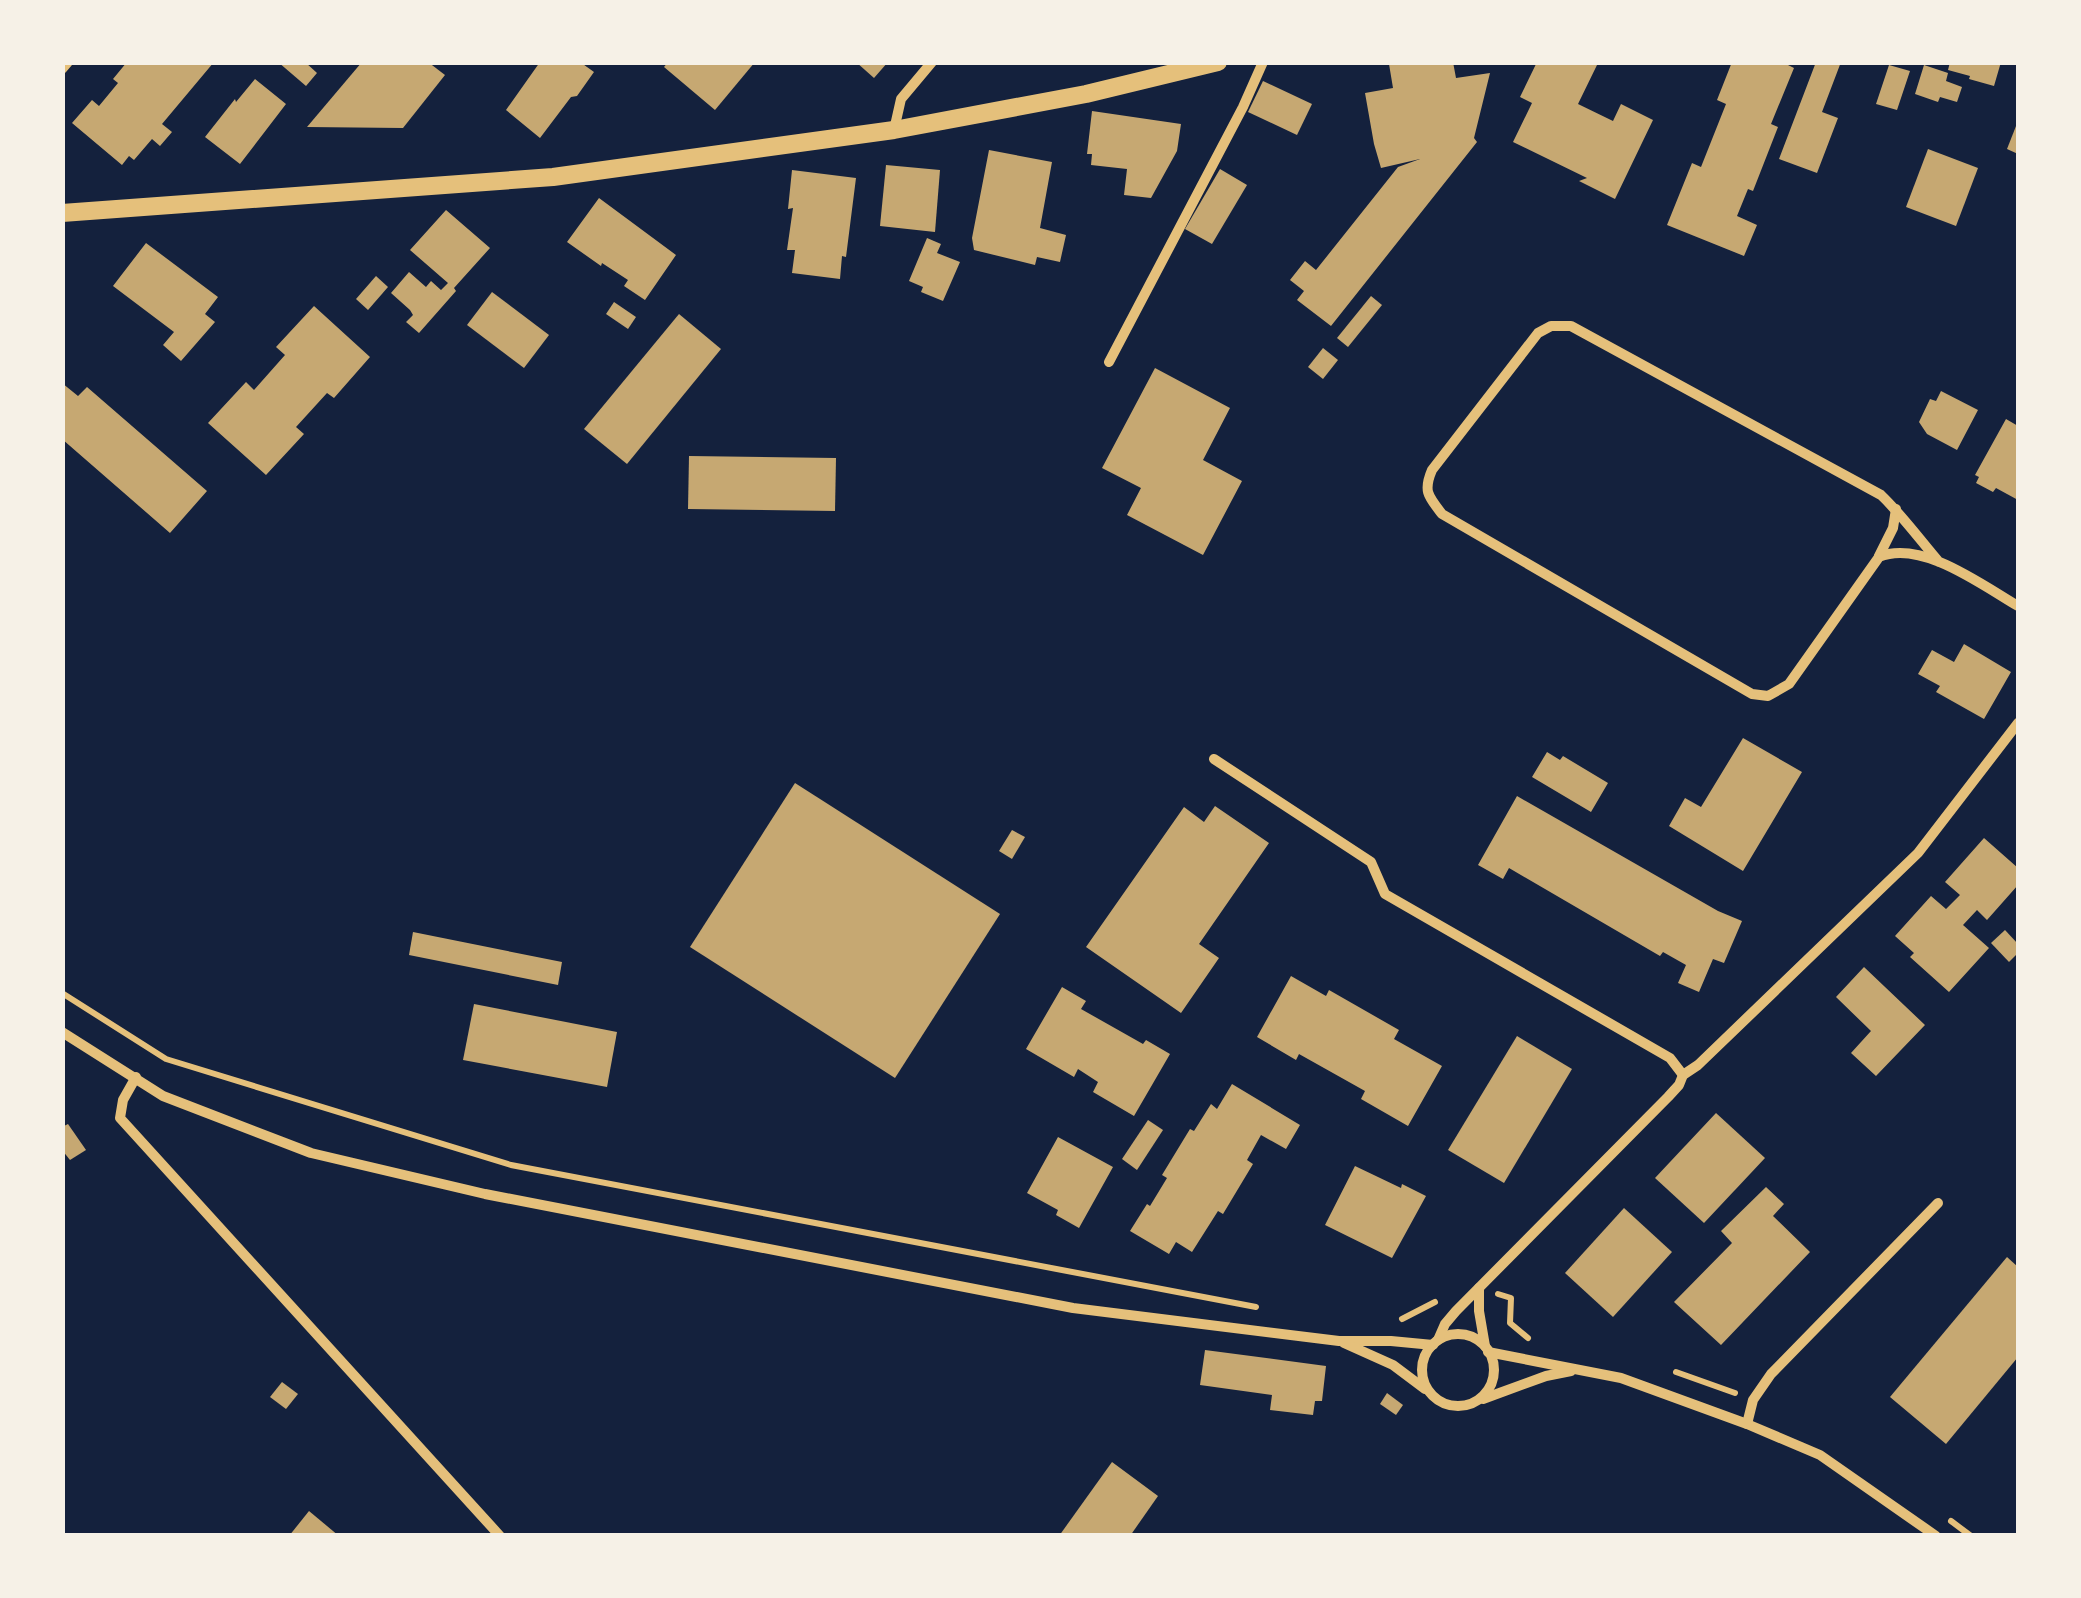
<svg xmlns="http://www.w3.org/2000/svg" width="2081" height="1598" viewBox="0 0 2081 1598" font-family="'Open Sans',sans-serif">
<rect width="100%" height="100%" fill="#14213d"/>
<g fill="#c6a872">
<polygon points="127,62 214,62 162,124 172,132 160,146 152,139 134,160 129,156 122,165 72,123 92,100 99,106 118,83 113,79"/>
<polygon points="278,62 305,62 317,73 306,86"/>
<polygon points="362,62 428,62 445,75 403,128 307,127"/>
<polygon points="540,62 580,62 594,72 577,96 571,97 540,138 506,110"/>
<polygon points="668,62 755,62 715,110 664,67"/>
<polygon points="856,62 888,62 874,78"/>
<polygon points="1399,62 1453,62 1456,78 1490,73 1474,138 1477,142 1331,326 1297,300 1304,291 1290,280 1305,261 1316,270 1398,167 1420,159 1381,168 1374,144 1365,93 1393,88 1389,64"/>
<polygon points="1537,62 1591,62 1597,65 1578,104 1613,121 1621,104 1653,120 1615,199 1579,181 1587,178 1513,142 1532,103 1520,97"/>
<polygon points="1732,62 1782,62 1794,68 1771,124 1778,127 1753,191 1748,189 1737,216 1757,225 1744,256 1667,225 1692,163 1701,167 1726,104 1717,100"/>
<polygon points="1816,62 1841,62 1822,112 1838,118 1817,173 1779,159"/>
<polygon points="1950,62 2001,62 1994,86 1969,79 1970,76 1948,70"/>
<polygon points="1889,65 1910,71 1897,110 1876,104"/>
<polygon points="1924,65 1948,73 1946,81 1962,87 1957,102 1940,97 1938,102 1915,94"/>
<polygon points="255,79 286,104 240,164 205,137 235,99 236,102"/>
<polygon points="1263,81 1312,104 1297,135 1248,112"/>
<polygon points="1092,111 1181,124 1177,151 1151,198 1124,195 1127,169 1091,165 1092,154 1087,154"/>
<polygon points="2018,121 2018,154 2007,149"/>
<polygon points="1928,149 1978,168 1956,226 1906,207"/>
<polygon points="989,150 1052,162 1040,228 1066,235 1060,262 1037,257 1035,265 974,250 972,238"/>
<polygon points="886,165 940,170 935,232 880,226"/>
<polygon points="1220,169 1247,185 1212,244 1185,229"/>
<polygon points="792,170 856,178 846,257 842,256 840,279 792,273 795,250 787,250 793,208 788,209"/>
<polygon points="599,198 676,255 645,300 624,286 628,280 602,263 601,266 567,242"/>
<polygon points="446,210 490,248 454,288 456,291 419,333 406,322 413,315 410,310 391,293 409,272 426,287 431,281 441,290 448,283 410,250"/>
<polygon points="927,238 941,244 937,253 960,262 943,301 921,292 923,287 909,281"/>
<polygon points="146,243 218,297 205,314 215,322 181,361 163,345 174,332 113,286"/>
<polygon points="376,276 388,287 368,310 356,299"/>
<polygon points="492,292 549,335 524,368 467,325"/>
<polygon points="1371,296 1382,305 1348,347 1337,338"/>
<polygon points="614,302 636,317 628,329 606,314"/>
<polygon points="314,306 370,357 334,398 327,393 296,427 304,434 266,475 208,423 246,382 254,390 285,355 276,347"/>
<polygon points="679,314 721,349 627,464 584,429"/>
<polygon points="1323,348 1338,360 1323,379 1308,367"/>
<polygon points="1155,368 1230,408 1203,460 1242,481 1203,555 1127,515 1141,488 1102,468"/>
<polygon points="62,383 78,396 87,387 207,491 170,533 62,439"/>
<polygon points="1941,391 1978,410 1957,450 1927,434 1919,422 1930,399 1936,401"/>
<polygon points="2006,419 2018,426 2018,500 1996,488 1993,492 1976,483 1979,477 1975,475"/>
<polygon points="689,456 836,458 835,511 688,509"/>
<polygon points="1964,644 2011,672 1984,719 1936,692 1940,686 1918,674 1932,650 1954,662"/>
<polygon points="1743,738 1802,772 1743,871 1669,826 1685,798 1701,807"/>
<polygon points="1547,752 1560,760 1563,756 1608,783 1591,812 1532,777"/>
<polygon points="795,783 1000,914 895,1078 690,947"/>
<polygon points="1517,796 1718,911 1742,921 1724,963 1713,959 1699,992 1678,983 1686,965 1663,952 1660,956 1509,868 1503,879 1478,865"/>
<polygon points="1215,806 1269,843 1199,944 1219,958 1181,1013 1086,947 1184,807 1204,822"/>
<polygon points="1012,830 1025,837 1012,859 999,851"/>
<polygon points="1984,838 2018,868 2018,885 1987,920 1977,910 1963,925 1989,948 1949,992 1910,957 1914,953 1895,936 1931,896 1946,909 1960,895 1945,882"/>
<polygon points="2005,930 2018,944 2018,953 2009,962 1991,943"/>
<polygon points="413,932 562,962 558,985 409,955"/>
<polygon points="1864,967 1925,1025 1876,1076 1851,1053 1871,1031 1836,997"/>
<polygon points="1291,976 1326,996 1329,990 1399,1030 1394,1039 1442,1066 1408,1126 1361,1099 1365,1091 1299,1054 1296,1060 1257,1037"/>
<polygon points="1062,987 1086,1001 1081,1009 1143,1044 1146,1040 1170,1054 1134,1116 1093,1092 1098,1082 1078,1069 1074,1077 1026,1049"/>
<polygon points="474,1004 617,1032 607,1087 463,1060"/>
<polygon points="1517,1036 1572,1069 1504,1183 1448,1150"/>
<polygon points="1232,1084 1300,1125 1286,1149 1261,1135 1247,1160 1253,1164 1223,1214 1218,1211 1192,1252 1176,1242 1169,1254 1130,1231 1147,1204 1150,1206 1167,1178 1162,1175 1190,1129 1194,1131 1211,1104 1217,1109"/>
<polygon points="1716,1113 1765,1158 1704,1223 1655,1178"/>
<polygon points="1148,1120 1163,1130 1137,1170 1122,1159"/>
<polygon points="68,1124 86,1150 70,1160 62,1150 62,1127"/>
<polygon points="1058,1137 1113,1167 1079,1228 1056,1215 1058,1210 1027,1193"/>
<polygon points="1355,1166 1401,1188 1402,1184 1426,1196 1392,1258 1325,1225"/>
<polygon points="1766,1187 1784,1204 1773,1216 1810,1252 1721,1345 1674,1302 1732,1243 1721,1231"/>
<polygon points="1624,1208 1672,1252 1613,1317 1565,1273"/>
<polygon points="2007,1257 2018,1267 2018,1357 1946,1444 1890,1397"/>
<polygon points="1205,1350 1326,1366 1322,1401 1315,1401 1313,1415 1270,1410 1272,1395 1200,1385"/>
<polygon points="282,1382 298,1394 286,1409 270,1397"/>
<polygon points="1387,1393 1403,1405 1396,1415 1380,1404"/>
<polygon points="1112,1462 1158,1496 1130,1536 1059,1536"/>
<polygon points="309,1511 339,1536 289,1536"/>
</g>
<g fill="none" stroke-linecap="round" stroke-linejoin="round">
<g stroke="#e5c07b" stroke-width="6">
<polyline points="62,993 166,1059 511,1165 1256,1307"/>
<polyline points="1498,1294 1511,1298 1510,1323 1528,1338"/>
<polyline points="1402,1319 1435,1302"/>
<polyline points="1676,1372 1735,1393"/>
<polyline points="1951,1521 1971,1536"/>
</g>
<g stroke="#e5c07b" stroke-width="10">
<polyline points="62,69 68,62"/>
<polyline points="894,130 901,99 932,62"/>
<polyline points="1109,362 1243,107 1263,62"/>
<polyline points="1879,556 1893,528 1896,509"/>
<path d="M 1939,562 C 1920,540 1902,515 1881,495 L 1571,326 L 1551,326 L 1538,333 L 1432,470 C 1423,491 1428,496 1442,514 L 1752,694 L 1768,696 L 1789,684 L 1879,557 C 1921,539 1982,585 2018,606"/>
<polyline points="1214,759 1371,862 1385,894 1670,1058 1683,1075"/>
<polyline points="62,1032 163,1096 311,1153 485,1194 1073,1308 1339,1341 1391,1341 1433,1345"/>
<polyline points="136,1077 123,1100 120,1118 500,1536"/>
<polyline points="1479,1288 1479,1311 1485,1346"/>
<circle cx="1458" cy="1370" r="36"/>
<polyline points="1438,1340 1445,1324 1456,1311 1668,1097 1679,1085 1683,1075 1698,1065 1918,853 2018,723"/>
<polyline points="1344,1343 1393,1365 1425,1389"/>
<polyline points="1488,1352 1621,1378 1747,1424 1820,1455 1936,1536"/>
<polyline points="1483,1399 1546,1376 1571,1371"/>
<polyline points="1747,1424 1753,1400 1771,1374 1938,1203"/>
</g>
<polyline stroke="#e5c07b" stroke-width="18" points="62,213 553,177 894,130 1086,94 1218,62"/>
</g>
<rect width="2081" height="1598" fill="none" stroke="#f6f1e7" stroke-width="130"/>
</svg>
